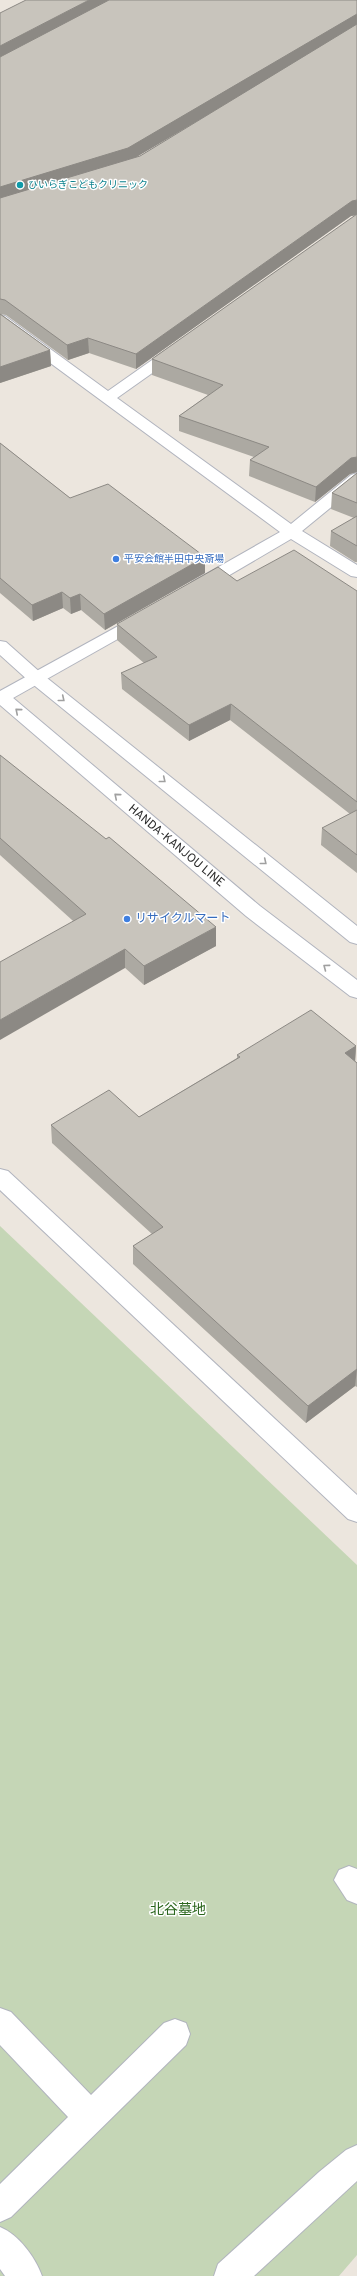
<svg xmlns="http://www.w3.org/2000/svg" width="357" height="2276" viewBox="0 0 357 2276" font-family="Overpass,'Noto Sans JP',sans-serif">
<rect width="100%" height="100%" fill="#ece6de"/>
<polygon fill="#c5d6b6" points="0,1226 357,1565 357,2255 339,2276 0,2276"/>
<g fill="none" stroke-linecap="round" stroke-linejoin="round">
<defs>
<g id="service">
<polygon points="349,1866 357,1869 357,1904 347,1900 334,1880 339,1870"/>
<polygon points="0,2008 11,2012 91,2095 164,2023 175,2019 186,2023 190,2034 186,2045 11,2217 0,2222 0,2184 68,2117 0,2045"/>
<polygon points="357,2145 357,2181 254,2276 214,2276 218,2264 319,2172 346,2150"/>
<path d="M 0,2227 C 19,2235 35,2257 42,2276 L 5,2276 L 0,2269 Z"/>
</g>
<g id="minor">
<polygon points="0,315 5,316 108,391 172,346 182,346 184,349 182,352 117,398 291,524 351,475 357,473 357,486 302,531 357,565 357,577 351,576 291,539 204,590 192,590 190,586 192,582 280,532 0,326"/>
<polygon points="142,613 148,614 151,618 148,622 6,702 0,703 0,691"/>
<polygon points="0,1169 8,1171 357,1495 357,1522 348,1519 0,1190"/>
</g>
<g id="secondary">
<polygon points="0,641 6,642 42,674 357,926 357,944 350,942 30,682 0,655"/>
<polygon points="0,691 6,692 260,906 357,980 357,998 350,996 246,916 0,705"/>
</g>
</defs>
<use href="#service" stroke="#b1b4be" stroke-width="2"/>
<use href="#minor" stroke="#b1b4be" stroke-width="2"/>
<use href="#secondary" stroke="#b1b4be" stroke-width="2"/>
<use href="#service" fill="#fff" fill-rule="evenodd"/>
<use href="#minor" fill="#fff" fill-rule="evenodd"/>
<use href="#secondary" fill="#fff" fill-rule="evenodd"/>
</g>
<g fill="#aca9a2" fill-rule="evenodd">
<path d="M 357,0 L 357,472 L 350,474 L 315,502 L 249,476 L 250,460 L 254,457 L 179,431 L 179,416 L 208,395 L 152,375 L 152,359 L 356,215 L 351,216 L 136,369 L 89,353 L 68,360 L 6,315 L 1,314 L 50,350 L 51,366 L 0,383 L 0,13 ZM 202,118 L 140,156 L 136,157 Z"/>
<polygon points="0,443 70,498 205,557 205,573 105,630 81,610 71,614 63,608 33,621 0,593"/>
<polygon points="357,473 357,562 355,562 330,546 331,531 354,518 331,509 332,493"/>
<polygon points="237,581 357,591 357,873 321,845 322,828 350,814 230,720 189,741 122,689 121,673 144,663 117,640 117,624"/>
<polygon points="0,755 216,946 144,985 0,855"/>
<polygon points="356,1046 355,1061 357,1063 357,1387 355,1386 306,1423 133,1264 133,1246 152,1234 52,1143 51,1125 139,1117 237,1058 237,1055"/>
</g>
<g fill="#8c8984">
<polygon points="89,0 114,0 0,60 0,46"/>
<polygon points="357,14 357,27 128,162 0,202 0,187"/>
<polygon points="357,200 357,215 351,216 136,369 136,354 352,201"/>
<polygon points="88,338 89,353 68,360 67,345"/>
<polygon points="50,350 51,366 0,383 0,367"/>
<polygon points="357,457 357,472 350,474 315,502 316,487 351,458"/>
<polygon points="205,557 205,573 105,630 104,614"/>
<polygon points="62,592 63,608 33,621 32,605"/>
<polygon points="80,594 81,610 71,614 70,598"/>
<polygon points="231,704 230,720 189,741 189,725"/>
<polygon points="216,927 216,946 144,985 144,966"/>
<polygon points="125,949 125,968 0,1040 0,1020"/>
<polygon points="356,1046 355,1064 345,1053"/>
<polygon points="357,1369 355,1386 306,1423 308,1406"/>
</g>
<g fill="#c8c4bc" stroke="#8c8984">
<polygon points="26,0 89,0 0,46 0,13"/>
<polygon points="109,0 357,0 357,14 128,148 0,187 0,57"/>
<polygon points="357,24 357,200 352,201 136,354 88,338 67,345 5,300 0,299 0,198 140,156"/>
<polygon points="357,214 357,457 351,458 316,487 250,460 269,447 179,416 223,385 152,359"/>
<polygon points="0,314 50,350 0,367"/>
<polygon points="0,443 70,498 108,484 205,557 104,614 80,594 70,598 62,592 32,605 0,578"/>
<polygon points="357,473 357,503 332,493"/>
<polygon points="357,516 357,546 331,531"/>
<polygon points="294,550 357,591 357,802 231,704 189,725 121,673 157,657 117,624 218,567 237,581"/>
<polygon points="0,755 106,839 109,837 216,927 144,966 125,949 0,1020 0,962 86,914 0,838"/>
<polygon points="357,810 357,855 322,828"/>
<polygon points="311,1010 356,1046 345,1053 357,1063 357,1369 308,1406 133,1246 163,1227 51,1125 109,1090 139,1117 240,1057 237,1055"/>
</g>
<defs><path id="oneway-chevron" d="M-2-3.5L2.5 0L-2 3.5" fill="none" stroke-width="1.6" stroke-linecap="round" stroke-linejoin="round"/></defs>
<g stroke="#a0a0a0">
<use href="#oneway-chevron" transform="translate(62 699) rotate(39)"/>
<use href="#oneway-chevron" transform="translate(18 711) rotate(-140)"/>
<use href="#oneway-chevron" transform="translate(163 780) rotate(39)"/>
<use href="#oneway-chevron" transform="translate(117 796) rotate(-140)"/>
<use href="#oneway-chevron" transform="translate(264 862) rotate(39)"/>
<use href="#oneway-chevron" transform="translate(326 967) rotate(-143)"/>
</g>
<circle fill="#0f9aa8" stroke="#fff" stroke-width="1.5" cx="20" cy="185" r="4"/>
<g fill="#3f7fe0" stroke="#fff" stroke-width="1.5">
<circle cx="116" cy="559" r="4"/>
<circle cx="127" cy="919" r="4"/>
</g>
<g text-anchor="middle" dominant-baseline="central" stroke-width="3" stroke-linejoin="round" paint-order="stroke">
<g font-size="10" fill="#0d838f" stroke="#fff" text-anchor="start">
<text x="28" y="185">ひいらぎこどもクリニック</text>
</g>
<g font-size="10" fill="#366cbe" stroke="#fff" text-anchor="start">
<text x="124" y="559">平安会館半田中央斎場</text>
</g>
<g font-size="12" fill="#2b2b2b" stroke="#fff">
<text transform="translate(176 846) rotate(40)">HANDA-KANJOU LINE</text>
</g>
<g font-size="12" fill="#366cbe" stroke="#fff" text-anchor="start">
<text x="135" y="919">リサイクルマート</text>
</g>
<g font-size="14" fill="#2b661d" stroke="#fff">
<text x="178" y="1910">北谷墓地</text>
</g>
</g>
</svg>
